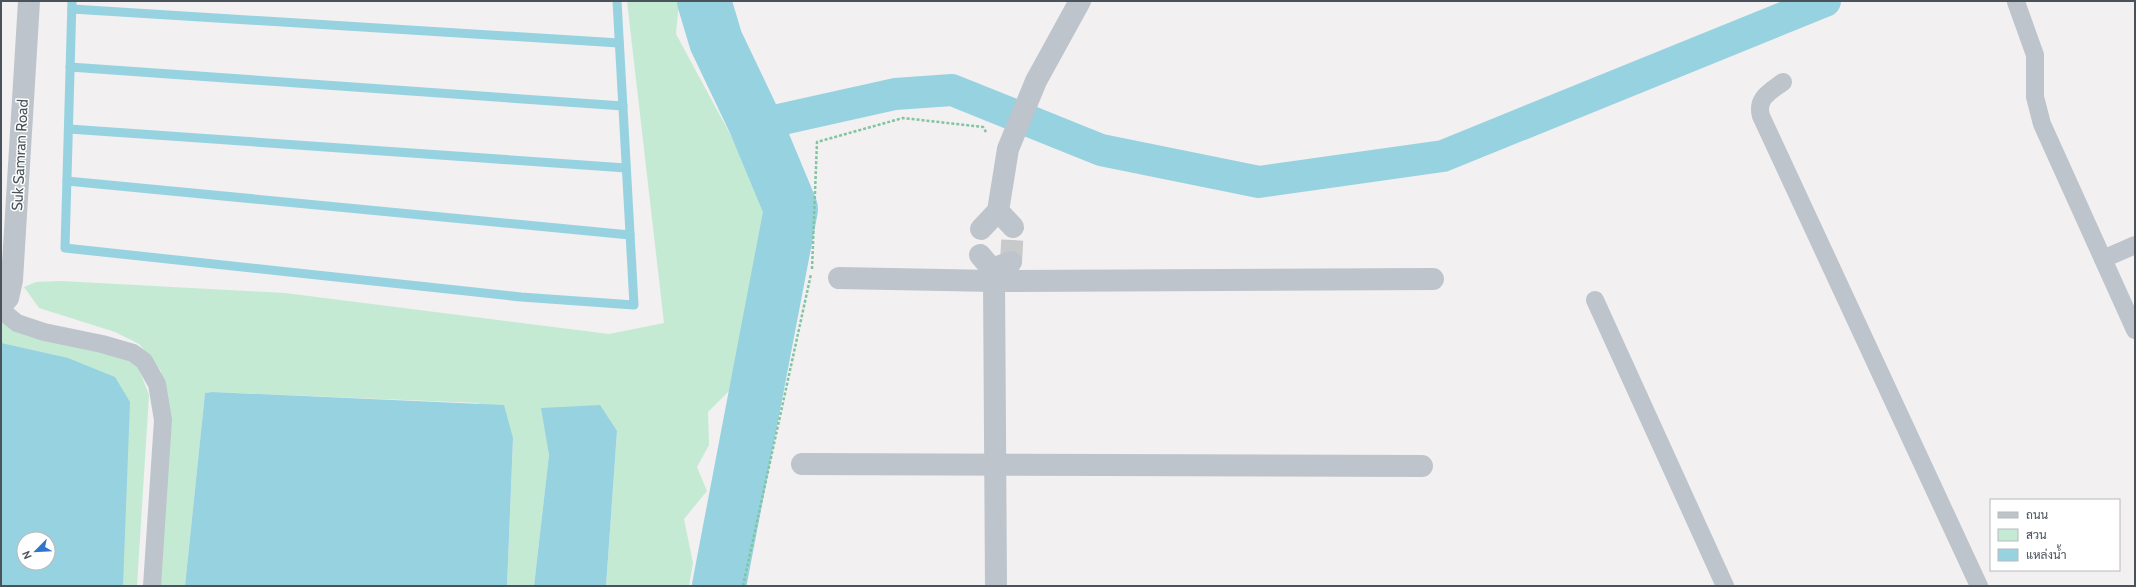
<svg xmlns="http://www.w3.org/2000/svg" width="2136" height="587" viewBox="0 0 2136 587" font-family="Cabin,Sarabun,sans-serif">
<rect width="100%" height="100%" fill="#f2f0f0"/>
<g fill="#c5ead3" fill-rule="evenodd">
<polygon points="627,1 679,1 676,34 730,134 772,206 753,287 745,337 731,389 708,412 709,445 697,467 707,491 684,519 693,563 689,586 606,586 617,431 542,408 549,455 534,586 507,586 513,438 478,403 212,392 205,393 185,586 158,586 167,455 161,371 139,344 115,332 39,308 24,287 36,282 61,281 285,293 609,334 664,323"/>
<path d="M 1,320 L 137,364 L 149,395 L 137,586 L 1,586 ZM 24,539 L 48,539 L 48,563 L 24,563 Z"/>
</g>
<g fill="#97d2e1" fill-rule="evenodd">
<path d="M 1,343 L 68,358 L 115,377 L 130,402 L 123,586 L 1,586 ZM 24,539 L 48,539 L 48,563 L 24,563 Z"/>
<polygon points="212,392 504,405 513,438 507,586 185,586 205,393"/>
<polygon points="600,405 617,431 606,586 534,586 549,455 541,408"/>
</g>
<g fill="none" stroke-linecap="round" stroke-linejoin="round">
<g stroke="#97d2e1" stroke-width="9">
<polyline points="72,1 65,248 521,297 634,305 617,1"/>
<polyline points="72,9 619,43"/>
<polyline points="70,67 623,106"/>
<polyline points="69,129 626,168"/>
<polyline points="67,181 630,235"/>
</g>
<polyline stroke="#97d2e1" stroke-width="32" points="756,125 895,94 952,90 1101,150 1259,182 1443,156 1825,1"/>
<polyline stroke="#97d2e1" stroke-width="54" points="704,1 716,41 756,125 791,209 719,586"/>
<polyline stroke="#c8c9cb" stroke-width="22" stroke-dasharray="22 11" stroke-linecap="butt" points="1011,262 1013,227"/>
<g stroke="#81c4a3" stroke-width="2.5" stroke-dasharray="3 2" stroke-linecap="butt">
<polyline points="812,269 817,142 903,118 983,127 986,132"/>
<polyline points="743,586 811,274"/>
</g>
<g stroke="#bec4cb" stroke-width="18">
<polyline points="2016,2 2035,55 2035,97 2042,124 2135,330"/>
<path d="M 1783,82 C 1770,92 1756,98 1761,116 L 1979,586"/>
<polyline points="2103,259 2135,245"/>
<polyline points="1595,300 1725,586"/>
<polyline points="1,310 17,323 44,332 102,344 133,353 144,361 157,384 163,420 152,586"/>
</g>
<g stroke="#bec4cb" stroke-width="22">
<polyline points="998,211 1013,227"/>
<polyline points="981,229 998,211 1008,149 1036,81 1080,1"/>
<polyline points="980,255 992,269 994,281 996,586"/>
<polyline points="992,269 1011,262"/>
<polyline points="839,278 994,281 1433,279"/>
<polyline points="1,306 8,298 12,280 29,1"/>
<polyline points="802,464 1422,466"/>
</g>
</g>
<g text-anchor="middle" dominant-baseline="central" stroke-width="3" stroke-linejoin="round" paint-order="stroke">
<g font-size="15" fill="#4a535b" stroke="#fff">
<text transform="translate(20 155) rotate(-87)">Suk Samran Road</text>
</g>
</g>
<rect width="2136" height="587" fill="none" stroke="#4a535b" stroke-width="4"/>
<rect x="1990" y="499" width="130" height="72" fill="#ffffff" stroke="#b7babd"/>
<rect x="1998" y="512" width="20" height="6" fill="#bec4cb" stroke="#b7babd"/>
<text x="2026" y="519" font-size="12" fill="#4a535b">ถนน</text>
<rect x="1998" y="529" width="20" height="12" fill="#c5ead3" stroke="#b7babd"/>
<text x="2026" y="539" font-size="12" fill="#4a535b">สวน</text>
<rect x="1998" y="549" width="20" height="12" fill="#97d2e1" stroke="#b7babd"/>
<text x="2026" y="559" font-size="12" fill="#4a535b">แหล่งน้ำ</text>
<g transform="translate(36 551) rotate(246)"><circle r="19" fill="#ffffff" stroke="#b7babd"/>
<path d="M0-3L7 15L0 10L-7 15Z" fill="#3075cc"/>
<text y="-6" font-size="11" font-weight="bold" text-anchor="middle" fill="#4a535b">N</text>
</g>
</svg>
